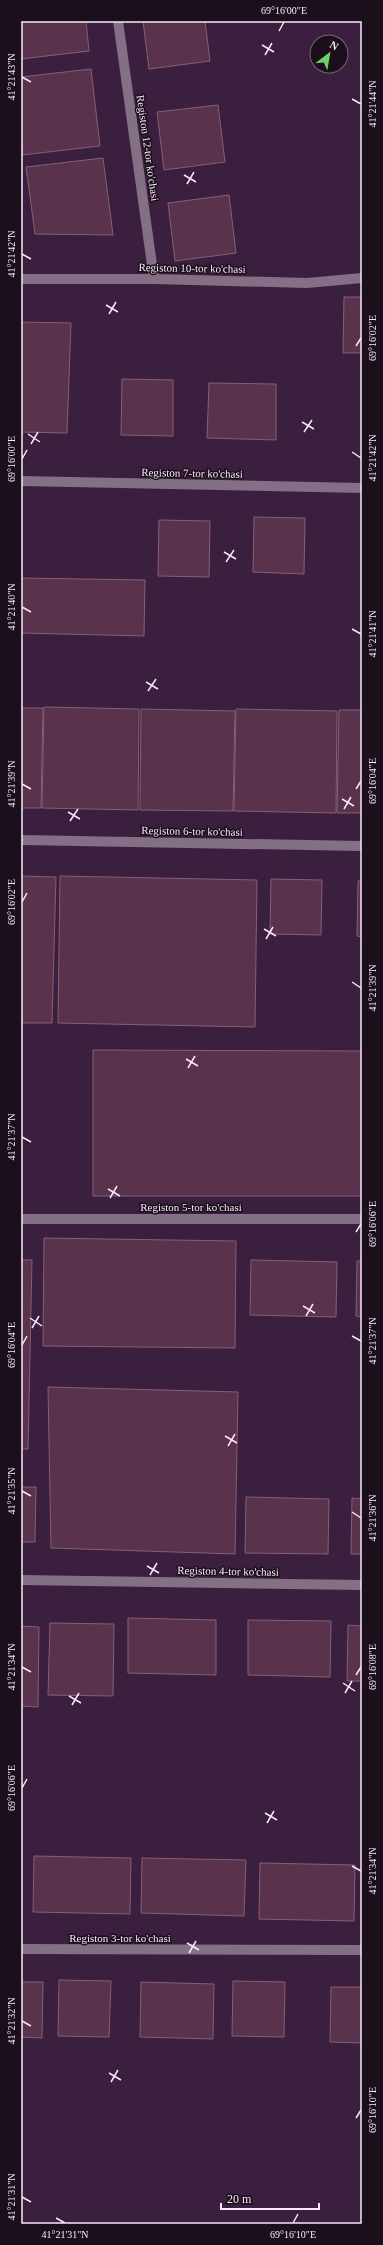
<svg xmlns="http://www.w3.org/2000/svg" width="383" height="2245" viewBox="0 0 383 2245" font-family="Georgia,serif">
<rect width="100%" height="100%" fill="#3a1f3e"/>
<g fill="#59324b" stroke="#885e78">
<polygon points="21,21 86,21 89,51 21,59"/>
<polygon points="143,21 205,21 210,61 149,69"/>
<polygon points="91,69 100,146 22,155 21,77"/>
<polygon points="218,105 225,162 164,170 157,112"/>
<polygon points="103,158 113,235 35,234 26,167"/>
<polygon points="229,195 236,253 175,261 168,203"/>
<polygon points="344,297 362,297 362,353 343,353"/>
<polygon points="21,322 71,323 67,433 21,432"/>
<polygon points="122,379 173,380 173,436 121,435"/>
<polygon points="209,383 276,384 276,440 207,438"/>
<polygon points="254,517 305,518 304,574 253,572"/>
<polygon points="159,520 210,521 209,577 158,576"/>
<polygon points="21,578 145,580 144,636 21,633"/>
<polygon points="44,707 139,709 138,810 42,808"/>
<polygon points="21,708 43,708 41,808 21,808"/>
<polygon points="141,709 235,711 233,811 140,810"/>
<polygon points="236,709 337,711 336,813 234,811"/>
<polygon points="339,710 362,710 362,813 337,813"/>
<polygon points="21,876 56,877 52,1023 21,1023"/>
<polygon points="60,876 257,880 255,1027 58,1023"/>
<polygon points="271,879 322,880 321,935 270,934"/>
<polygon points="358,881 362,881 362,937 357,936"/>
<polygon points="93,1050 362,1051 362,1196 93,1196"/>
<polygon points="44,1238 236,1241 235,1348 43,1346"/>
<polygon points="21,1260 32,1260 28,1449 21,1449"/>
<polygon points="251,1260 337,1262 336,1317 250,1315"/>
<polygon points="357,1261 362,1261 362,1317 356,1316"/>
<polygon points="48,1387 238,1392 235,1554 51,1548"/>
<polygon points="21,1487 36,1487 35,1542 21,1542"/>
<polygon points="246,1497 329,1499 328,1554 245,1553"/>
<polygon points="352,1498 362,1499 362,1554 351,1554"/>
<polygon points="128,1618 216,1620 216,1675 128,1673"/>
<polygon points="248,1620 331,1621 330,1677 248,1675"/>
<polygon points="50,1623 114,1624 113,1696 48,1695"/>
<polygon points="348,1625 362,1626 362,1681 347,1681"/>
<polygon points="21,1626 39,1627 38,1707 21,1706"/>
<polygon points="34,1856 131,1858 130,1914 33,1912"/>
<polygon points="142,1858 246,1860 244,1916 141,1913"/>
<polygon points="260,1863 355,1865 354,1921 259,1919"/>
<polygon points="59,1980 111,1981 109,2037 58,2036"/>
<polygon points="233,1981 285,1982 284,2037 232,2036"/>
<polygon points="21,1982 43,1982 42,2038 21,2037"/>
<polygon points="141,1982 214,1984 213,2039 140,2037"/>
<polygon points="331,1987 362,1987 362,2043 330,2042"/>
</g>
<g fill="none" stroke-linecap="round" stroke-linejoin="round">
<g stroke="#837085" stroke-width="10">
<polyline points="118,21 154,279"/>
<polyline points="21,279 154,279 307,283 362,278"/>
<polyline points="21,481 362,488"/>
<polyline points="21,840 362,846"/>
<polyline points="21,1219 362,1219"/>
<polyline points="21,1580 362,1585"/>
<polyline points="21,1949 362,1950"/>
</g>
</g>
<path fill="none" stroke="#f9e7fb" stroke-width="1.5" d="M 279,31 L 284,22M 262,45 L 274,52M 265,55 L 272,43M 22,77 L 31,82M 352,99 L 361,104M 184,175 L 196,182M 187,184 L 194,172M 22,254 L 31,259M 106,305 L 118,312M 109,314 L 116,302M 356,346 L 361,338M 302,422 L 314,429M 304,432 L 312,420M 28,434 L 40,442M 31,444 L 38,432M 352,452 L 361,458M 22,459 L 27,450M 224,552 L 236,559M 226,562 L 234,550M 22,607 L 31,612M 352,629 L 361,634M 146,682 L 158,689M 148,691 L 156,679M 22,784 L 31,789M 356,789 L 361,781M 342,799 L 354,806M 344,809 L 351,797M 68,812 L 80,819M 70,821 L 78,809M 22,902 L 27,893M 264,929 L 276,936M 266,939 L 273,927M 352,982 L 361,988M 186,1059 L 198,1066M 188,1068 L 195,1056M 22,1137 L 31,1142M 108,1189 L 120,1196M 110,1198 L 117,1186M 356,1232 L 361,1224M 303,1306 L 315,1313M 306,1316 L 313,1304M 30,1318 L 42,1326M 32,1328 L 39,1316M 352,1336 L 361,1341M 22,1345 L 27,1336M 225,1436 L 237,1443M 228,1446 L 235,1434M 22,1491 L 31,1496M 352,1512 L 361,1518M 147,1566 L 159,1573M 150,1575 L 157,1563M 22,1667 L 31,1672M 356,1675 L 361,1667M 343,1683 L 355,1691M 345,1693 L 352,1681M 69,1696 L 81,1703M 72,1705 L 79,1693M 22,1788 L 27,1779M 265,1813 L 277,1820M 267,1823 L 274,1811M 352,1866 L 361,1871M 187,1943 L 199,1950M 189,1953 L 196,1941M 22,2021 L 31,2026M 109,2073 L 121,2080M 111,2082 L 118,2070M 356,2118 L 361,2110M 22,2197 L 31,2202M 56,2218 L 65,2223M 293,2223 L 298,2214"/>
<g text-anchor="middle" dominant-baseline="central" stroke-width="3" stroke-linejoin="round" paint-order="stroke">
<g font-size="11" fill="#f9e7fb" stroke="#1b0f1c">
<text transform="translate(148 148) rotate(82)">Registon 12-tor ko'chasi</text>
<text transform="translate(192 268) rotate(1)">Registon 10-tor ko'chasi</text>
<text transform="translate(192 473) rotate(1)">Registon 7-tor ko'chasi</text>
<text transform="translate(192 831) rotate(1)">Registon 6-tor ko'chasi</text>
<text x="191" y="1207">Registon 5-tor ko'chasi</text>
<text transform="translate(228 1571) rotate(1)">Registon 4-tor ko'chasi</text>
<text x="120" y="1938">Registon 3-tor ko'chasi</text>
</g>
</g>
<rect width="383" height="2245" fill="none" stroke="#1b0f1c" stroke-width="44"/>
<g transform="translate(329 54) rotate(31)"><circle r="19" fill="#1b0f1c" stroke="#746575"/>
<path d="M0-3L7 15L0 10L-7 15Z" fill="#6bd363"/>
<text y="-6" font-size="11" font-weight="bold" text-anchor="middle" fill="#f9e7fb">N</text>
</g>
<path d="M221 2203v6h98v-6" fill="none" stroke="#f9e7fb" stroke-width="2"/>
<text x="227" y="2203" font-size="12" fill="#f9e7fb" stroke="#1b0f1c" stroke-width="3" paint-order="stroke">20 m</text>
<rect x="22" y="22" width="339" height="2201" fill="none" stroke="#f9e7fb" stroke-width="1.5"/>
<g font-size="10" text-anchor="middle" fill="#f9e7fb">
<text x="284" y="14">69°16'00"E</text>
<text transform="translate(11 77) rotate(-90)" y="4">41°21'43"N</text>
<text transform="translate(372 104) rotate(-90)" y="4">41°21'44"N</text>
<text transform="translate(11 254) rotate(-90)" y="4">41°21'42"N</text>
<text transform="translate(372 338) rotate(-90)" y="4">69°16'02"E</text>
<text transform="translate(372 458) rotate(-90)" y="4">41°21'42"N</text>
<text transform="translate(11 459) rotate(-90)" y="4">69°16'00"E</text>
<text transform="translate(11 607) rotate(-90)" y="4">41°21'40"N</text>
<text transform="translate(372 634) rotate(-90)" y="4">41°21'41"N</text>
<text transform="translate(372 781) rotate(-90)" y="4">69°16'04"E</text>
<text transform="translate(11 784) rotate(-90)" y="4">41°21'39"N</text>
<text transform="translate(11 902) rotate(-90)" y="4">69°16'02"E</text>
<text transform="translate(372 988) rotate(-90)" y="4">41°21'39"N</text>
<text transform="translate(11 1137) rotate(-90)" y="4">41°21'37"N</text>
<text transform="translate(372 1224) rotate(-90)" y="4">69°16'06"E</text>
<text transform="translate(372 1341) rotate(-90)" y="4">41°21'37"N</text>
<text transform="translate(11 1345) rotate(-90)" y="4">69°16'04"E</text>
<text transform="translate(11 1491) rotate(-90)" y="4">41°21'35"N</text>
<text transform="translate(372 1518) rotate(-90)" y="4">41°21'36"N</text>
<text transform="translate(372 1667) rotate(-90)" y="4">69°16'08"E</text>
<text transform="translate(11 1667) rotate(-90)" y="4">41°21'34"N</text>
<text transform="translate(11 1788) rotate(-90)" y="4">69°16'06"E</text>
<text transform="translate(372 1871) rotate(-90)" y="4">41°21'34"N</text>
<text transform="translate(11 2021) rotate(-90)" y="4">41°21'32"N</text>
<text transform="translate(372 2110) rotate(-90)" y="4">69°16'10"E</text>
<text transform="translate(11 2197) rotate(-90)" y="4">41°21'31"N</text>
<text x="65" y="2238">41°21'31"N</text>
<text x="293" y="2238">69°16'10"E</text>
</g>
</svg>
